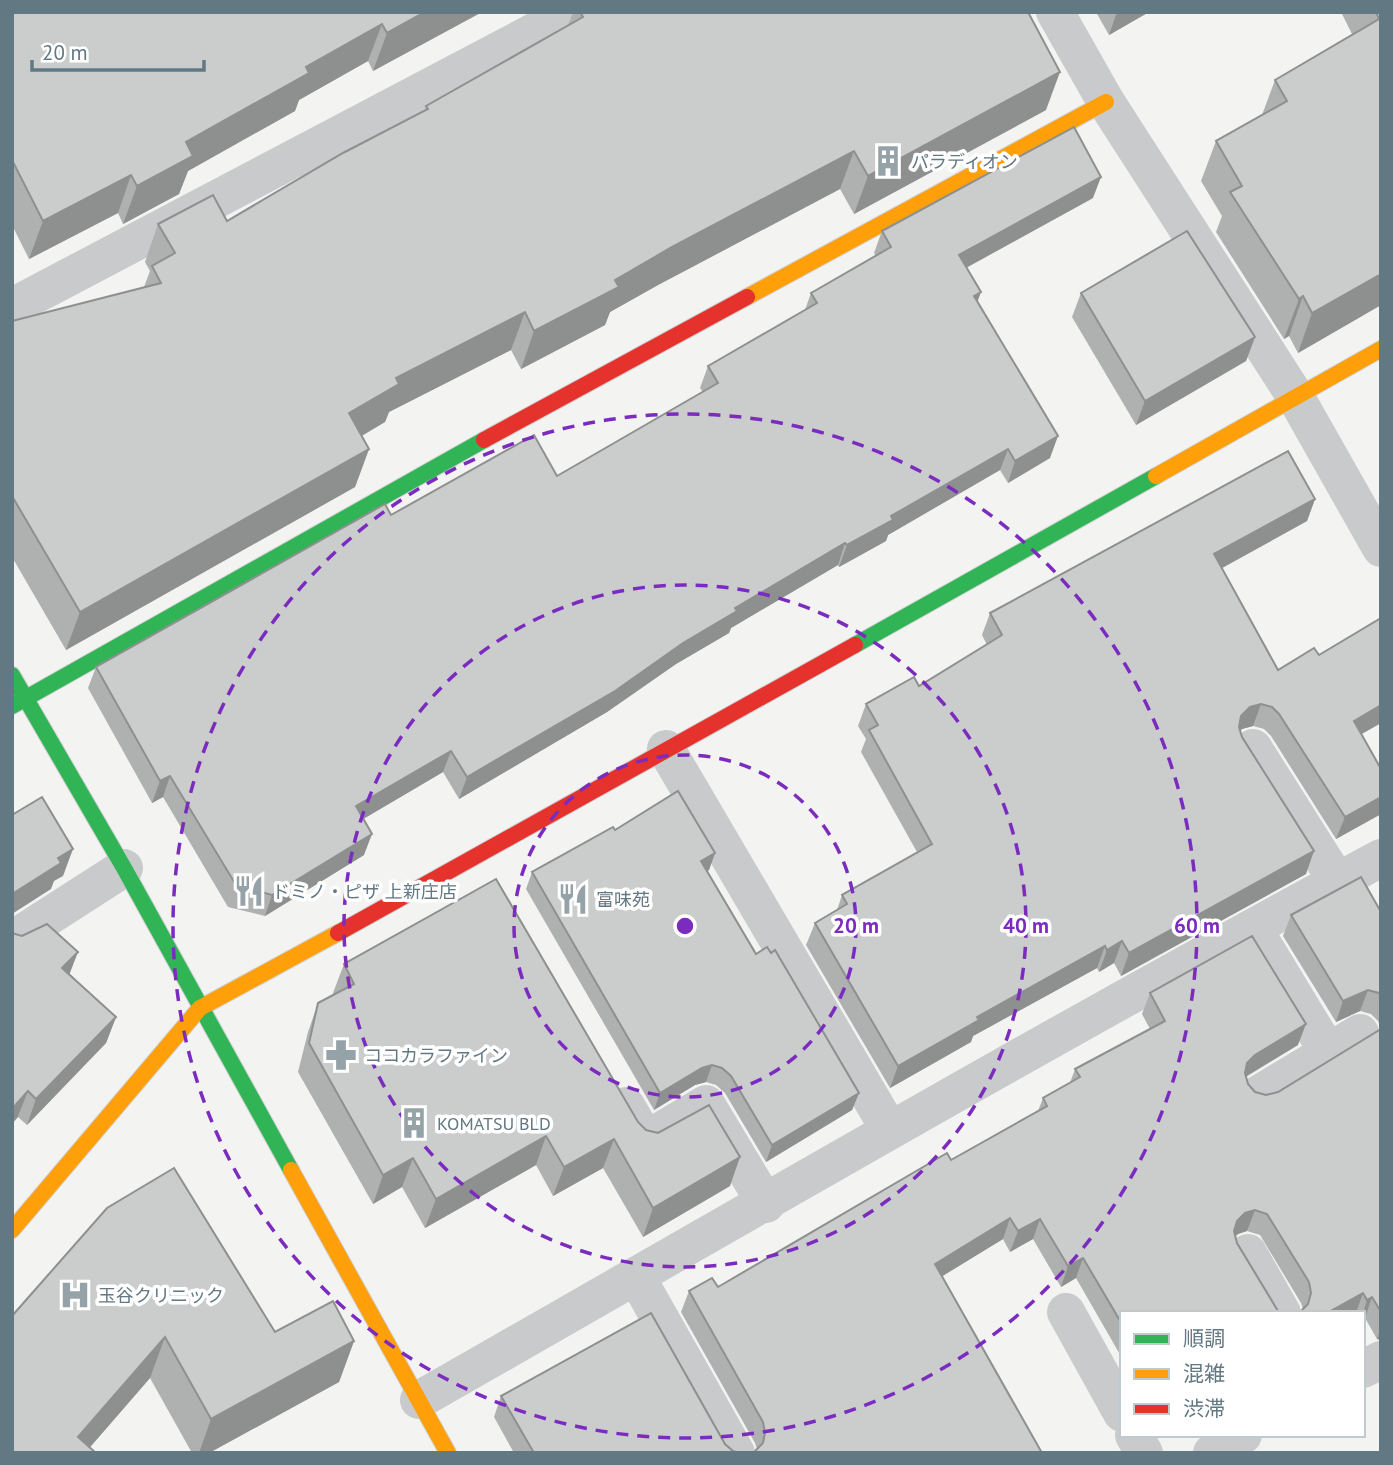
<svg xmlns="http://www.w3.org/2000/svg" width="1393" height="1465" viewBox="0 0 1393 1465" font-family="'PT Sans','Noto Sans JP',sans-serif">
<rect width="100%" height="100%" fill="#f3f3f1"/>
<g fill="none" stroke-linecap="round" stroke-linejoin="round">
<defs>
<g id="fast">
<polyline points="855,645 1156,476"/>
<polyline points="12,675 124,868 291,1170"/>
<polyline points="12,706 484,440"/>
</g>
<g id="slow">
<polyline points="747,297 1106,102"/>
<polyline points="1156,476 1381,349"/>
<polyline points="291,1170 448,1453"/>
<polyline points="12,1230 200,1008 338,933"/>
</g>
<g id="jam">
<polyline points="484,440 747,297"/>
<polyline points="338,933 855,645"/>
</g>
</defs>
<use href="#fast" stroke="#ced0d0" stroke-width="18"/>
<use href="#slow" stroke="#ced0d0" stroke-width="18"/>
<use href="#jam" stroke="#ced0d0" stroke-width="18"/>
<g stroke="#c8cacb" stroke-width="38">
<polyline points="1055,12 1106,102 1295,396 1381,548"/>
<polyline points="12,307 572,12"/>
<polyline points="1253,748 1337,881"/>
<polyline points="666,749 889,1129"/>
<polyline points="1253,928 1328,1052"/>
<polyline points="12,940 124,868"/>
<polyline points="1259,1094 1360,1033"/>
<polyline points="626,1106 646,1140 706,1104 766,1204"/>
<polyline points="1248,1253 1282,1313"/>
<polyline points="636,1276 736,1453"/>
<polyline points="1066,1312 1122,1413"/>
<polyline points="1363,1369 1381,1360"/>
<path d="M 419,1400 C 738,1218 1057,1032 1381,858"/>
<polyline points="1134,1435 1144,1453"/>
<polyline points="1212,1453 1243,1435"/>
</g>
<use href="#fast" stroke="#30b455" stroke-width="16"/>
<use href="#slow" stroke="#ff9f0a" stroke-width="16"/>
<use href="#jam" stroke="#e5322d" stroke-width="16"/>
</g>
<g fill="#afb0b0">
<polygon points="12,12 482,12 373,71 368,61 299,100 295,111 188,171 179,194 123,224 118,213 29,259 12,225"/>
<polygon points="573,12 1028,12 1046,110 854,214 840,189 658,285 610,312 605,325 521,369 511,350 389,412 385,422 362,436 369,449 355,487 66,650 12,557 12,321 144,287 150,271 145,262 158,224 227,221 425,110 426,106 568,25"/>
<polygon points="1096,12 1149,12 1109,35"/>
<polygon points="1341,12 1381,12 1381,305 1298,353 1289,336 1284,339 1216,232 1222,216 1201,181 1216,141 1262,115 1275,80 1352,34"/>
<polygon points="1093,198 966,268 977,301 1050,458 1008,483 1000,470 888,535 886,541 839,567 838,565 731,628 729,633 676,664 607,712 459,799 443,772 363,819 364,855 265,916 228,907 163,797 152,803 88,688 96,667 391,515 557,476 703,392 700,388 708,366 805,310 811,293 876,256 874,253 882,231"/>
<polygon points="1081,293 1255,337 1246,361 1136,425 1072,317"/>
<polygon points="1315,499 1307,521 1221,568 1278,670 1319,655 1381,618 1381,723 1361,734 1381,769 1381,814 1336,839 1271,736 1264,729 1253,726 1242,729 1240,731 1242,737 1306,874 1121,976 1114,963 1099,972 1097,968 973,1036 971,1042 890,1088 806,945 815,923 837,910 842,895 917,852 861,752 866,739 858,726 866,704 919,686 987,645 982,635 990,613"/>
<polygon points="615,830 715,853 709,870 707,871 756,954 859,1093 852,1110 766,1162 725,1093 716,1085 706,1082 695,1085 654,1110 526,889 532,872"/>
<polygon points="1381,912 1381,1340 1377,1339 1365,1318 1363,1318 1363,1313 1294,1313 1301,1311 1303,1309 1301,1303 1260,1235 1247,1231 1238,1234 1122,1313 1122,1358 1076,1278 1061,1287 1033,1239 1010,1252 1003,1239 942,1276 754,1452 757,1449 755,1443 681,1312 689,1291 718,1287 951,1160 1038,1111 1043,1098 1070,1083 1075,1069 1150,1029 1142,1014 1150,993 1298,1045 1246,1077 1248,1084 1255,1092 1266,1095 1278,1092 1381,1029 1378,1021 1371,1014 1360,1011 1336,1022 1283,936 1291,915"/>
<polygon points="344,964 638,1122 646,1130 730,1186 643,1237 603,1168 553,1196 536,1165 425,1228 402,1187 373,1204 298,1072 308,1032 318,1003 334,995 333,993"/>
<polygon points="70,974 116,1017 106,1043 27,1125 18,1117"/>
<polygon points="12,1316 275,1332 354,1341 339,1382 209,1453 192,1453 150,1378 90,1447 12,1453"/>
<polygon points="501,1396 725,1444 733,1451 739,1453 514,1453 494,1417"/>
</g>
<g fill="#8e9090">
<polygon points="425,12 482,12 373,71 387,33"/>
<polygon points="1117,12 1149,12 1109,35"/>
<polygon points="382,24 368,61 299,100 295,111 188,171 179,194 123,224 137,186 186,142 306,67"/>
<polygon points="1060,72 1046,110 854,214 868,176"/>
<polygon points="854,151 840,189 658,285 610,312 605,325 521,369 534,331 615,280 672,247"/>
<polygon points="131,175 118,213 29,259 43,221"/>
<polygon points="1101,177 1093,198 951,276 959,255"/>
<polygon points="1381,274 1381,305 1298,353 1312,313"/>
<polygon points="981,292 973,314 974,296"/>
<polygon points="1303,296 1289,336 1284,339 1299,299"/>
<polygon points="525,312 511,350 389,412 385,422 335,451 349,413 396,378"/>
<polygon points="1255,337 1246,361 1136,425 1145,401"/>
<polygon points="1058,436 1050,458 1008,483 1015,461"/>
<polygon points="369,449 355,487 66,650 80,612"/>
<polygon points="1008,449 1000,470 888,535 886,541 839,567 847,545 891,516"/>
<polygon points="1315,499 1307,521 1206,577 1214,554"/>
<polygon points="845,543 838,565 731,628 729,633 676,664 607,712 459,799 467,777 735,608"/>
<polygon points="1261,704 1253,726 1242,729 1233,738 1241,716 1250,707"/>
<polygon points="1381,705 1381,723 1346,743 1354,721"/>
<polygon points="451,751 443,772 348,828 356,806"/>
<polygon points="170,776 163,797 152,803 160,781"/>
<polygon points="1381,797 1381,814 1336,839 1345,817"/>
<polygon points="372,834 364,855 265,916 272,895"/>
<polygon points="73,849 63,876 54,881 51,889 12,914 12,894 58,858"/>
<polygon points="1314,851 1306,874 1121,976 1129,953"/>
<polygon points="715,853 709,870 695,878 701,861"/>
<polygon points="1122,941 1114,963 1099,972 1107,950"/>
<polygon points="1105,946 1097,968 973,1036 971,1042 890,1088 898,1066 977,1017"/>
<polygon points="78,952 68,978 62,968"/>
<polygon points="1368,990 1360,1011 1336,1022 1343,1001"/>
<polygon points="116,1017 106,1043 27,1125 36,1099"/>
<polygon points="1306,1024 1298,1045 1248,1075 1240,1084 1247,1063 1255,1055"/>
<polygon points="712,1065 706,1082 695,1085 654,1110 660,1093 702,1068"/>
<polygon points="28,1091 18,1117 12,1124 12,1109"/>
<polygon points="859,1093 852,1110 766,1162 772,1145"/>
<polygon points="546,1136 536,1165 425,1228 436,1199"/>
<polygon points="614,1139 603,1168 553,1196 564,1167"/>
<polygon points="740,1157 730,1186 643,1237 653,1208"/>
<polygon points="413,1158 402,1187 373,1204 383,1175"/>
<polygon points="1255,1210 1247,1231 1238,1234 1230,1241 1237,1221 1245,1213"/>
<polygon points="1010,1218 1003,1239 928,1285 935,1264"/>
<polygon points="1040,1219 1033,1239 1010,1252 1018,1231"/>
<polygon points="1083,1258 1076,1278 1061,1287 1068,1266"/>
<polygon points="1363,1293 1356,1313 1327,1313"/>
<polygon points="1372,1297 1365,1318 1363,1318 1363,1313 1367,1300"/>
<polygon points="1381,1328 1381,1340 1377,1339"/>
<polygon points="165,1337 150,1378 85,1453 78,1437"/>
<polygon points="354,1341 339,1382 209,1453 199,1453 211,1419"/>
</g>
<g fill="#cbcdcd" stroke="#8e9090" stroke-width="2">
<polygon points="12,12 425,12 387,33 382,24 306,67 309,73 186,142 193,156 137,186 131,175 43,221 12,160"/>
<polygon points="580,12 1028,12 1060,72 868,176 854,151 672,247 615,280 619,287 534,331 525,312 396,378 399,384 349,413 369,449 80,612 12,496 12,321 161,283 152,266 175,253 158,224 213,195 227,221 343,153 428,109 426,106 583,17"/>
<polygon points="1376,12 1381,12 1381,274 1312,313 1303,296 1299,299 1230,192 1242,186 1216,141 1287,101 1275,80 1379,19"/>
<polygon points="1074,127 1101,177 959,255 981,292 974,296 1058,436 1015,461 1008,449 891,516 893,520 847,545 845,543 735,608 737,611 683,643 615,691 467,777 451,751 356,806 372,834 272,895 236,885 170,776 160,781 96,667 385,504 391,515 534,435 557,476 718,383 708,366 817,303 811,293 891,247 882,231"/>
<polygon points="1187,231 1255,337 1145,401 1081,293"/>
<polygon points="1288,451 1315,499 1214,554 1278,670 1314,648 1319,655 1381,618 1381,705 1354,721 1381,769 1381,797 1345,817 1279,714 1272,707 1261,704 1250,707 1241,716 1239,727 1242,737 1314,851 1129,953 1122,941 1107,950 1105,946 977,1017 979,1020 898,1066 815,923 847,904 842,895 932,844 869,730 878,725 866,704 914,677 919,686 1002,635 990,613"/>
<polygon points="678,791 715,853 701,861 756,954 767,947 771,953 775,950 859,1093 772,1145 731,1076 722,1068 712,1065 702,1068 660,1093 532,872 613,827 615,830"/>
<polygon points="42,797 73,849 58,858 61,863 12,894 12,815"/>
<polygon points="1361,877 1381,912 1381,995 1379,993 1368,990 1343,1001 1291,915"/>
<polygon points="496,879 638,1122 646,1130 658,1133 709,1105 740,1157 653,1208 614,1139 564,1167 546,1136 436,1199 413,1158 383,1175 309,1043 318,1003 354,984 344,964"/>
<polygon points="47,924 78,952 62,968 116,1017 36,1099 28,1091 12,1109 12,933 22,936"/>
<polygon points="1252,936 1306,1024 1255,1055 1247,1063 1245,1073 1248,1084 1255,1092 1266,1095 1278,1092 1381,1029 1381,1312 1372,1297 1367,1300 1363,1293 1327,1313 1294,1313 1301,1311 1308,1304 1311,1293 1309,1282 1267,1214 1255,1210 1245,1213 1237,1221 1234,1231 1237,1243 1278,1311 1285,1313 1122,1313 1122,1324 1083,1258 1068,1266 1040,1219 1018,1231 1010,1218 935,1264 1042,1453 749,1453 754,1452 763,1443 765,1433 763,1422 689,1291 712,1278 718,1287 947,1153 951,1160 1047,1106 1043,1098 1080,1077 1075,1069 1165,1021 1150,993"/>
<polygon points="174,1168 275,1332 333,1301 354,1341 211,1419 165,1337 78,1437 96,1453 12,1453 12,1316 107,1208"/>
<polygon points="651,1313 725,1444 733,1451 739,1453 534,1453 501,1396"/>
</g>
<g fill="none" stroke="#7b2cbf" stroke-width="3.5" stroke-dasharray="12 9">
<circle cx="685" cy="926" r="171"/>
<circle cx="685" cy="926" r="341"/>
<circle cx="685" cy="926" r="512"/>
</g>
<defs>
<symbol id="building-bare" viewBox="-9 -9 18 18"><path d="M-4-6H4V6H1V3H-1V6H-4ZM-2.5-4.3h1.7v1.8h-1.7ZM.8-4.3h1.7v1.8H.8ZM-2.5-1h1.7V.8h-1.7ZM.8-1h1.7V.8H.8Z" fill="#95a3a9" stroke="#fff" stroke-width="2.5" paint-order="stroke"/></symbol>
<symbol id="restaurant-bare" viewBox="-9 -9 18 18"><path d="M-5-6h1v4h1v-4h1v4h1v-4h1v5L-1.5 .5V6h-2V.5L-5-1ZM5-6V6H3V1.5H1.5Q1.5-4 5-6Z" fill="#95a3a9" stroke="#fff" stroke-width="2.5" paint-order="stroke"/></symbol>
<symbol id="pharmacy-bare" viewBox="-9 -9 18 18"><path d="M-2-6h4v4h4v4h-4v4h-4v-4h-4v-4h4Z" fill="#95a3a9" stroke="#fff" stroke-width="2.5" paint-order="stroke"/></symbol>
<symbol id="hospital-bare" viewBox="-9 -9 18 18"><path d="M-5-5h3v3.5h4V-5h3V5h-3V1.5h-4V5h-3Z" fill="#95a3a9" stroke="#fff" stroke-width="2.5" paint-order="stroke"/></symbol>
</defs>
<g fill-rule="evenodd">
<use href="#building-bare" x="866" y="139" width="44" height="44"/>
<use href="#restaurant-bare" x="227" y="869" width="44" height="44"/>
<use href="#restaurant-bare" x="551" y="877" width="44" height="44"/>
<use href="#pharmacy-bare" x="319" y="1033" width="44" height="44"/>
<use href="#building-bare" x="392" y="1101" width="44" height="44"/>
<use href="#hospital-bare" x="53" y="1273" width="44" height="44"/>
</g>
<g text-anchor="middle" dominant-baseline="central" stroke-width="7" stroke-linejoin="round" paint-order="stroke">
<g font-size="18" fill="#627882" stroke="#fff" text-anchor="start">
<text x="911" y="161">パラディオン</text>
<text x="272" y="891">ドミノ・ピザ 上新庄店</text>
<text x="596" y="899">富味苑</text>
<text x="364" y="1055">ココカラファイン</text>
<text x="437" y="1123">KOMATSU BLD</text>
<text x="98" y="1295">玉谷クリニック</text>
</g>
</g>
<circle cx="685" cy="926" r="10" fill="#7b2cbf" stroke="#fff" stroke-width="3.5"/>
<g font-size="21" text-anchor="middle" font-weight="bold" fill="#7b2cbf" stroke="#fff" stroke-width="7" stroke-linejoin="round" paint-order="stroke">
<text x="856" y="933">20 m</text>
<text x="1026" y="933">40 m</text>
<text x="1197" y="933">60 m</text>
</g>
<rect width="1393" height="1465" fill="none" stroke="#627882" stroke-width="28"/>
<rect x="1120" y="1311" width="245" height="126" fill="#ffffff" stroke="#c0c9cd" stroke-width="2"/>
<rect x="1134" y="1334" width="35" height="10" fill="#30b455" stroke="#c0c9cd" stroke-width="2"/>
<text x="1183" y="1346" font-size="21" fill="#627882">順調</text>
<rect x="1134" y="1369" width="35" height="10" fill="#ff9f0a" stroke="#c0c9cd" stroke-width="2"/>
<text x="1183" y="1381" font-size="21" fill="#627882">混雑</text>
<rect x="1134" y="1404" width="35" height="10" fill="#e5322d" stroke="#c0c9cd" stroke-width="2"/>
<text x="1183" y="1416" font-size="21" fill="#627882">渋滞</text>
<path d="M32 60v10h172v-10" fill="none" stroke="#627882" stroke-width="3.5"/>
<text x="42" y="60" font-size="21" fill="#627882" stroke="#ffffff" stroke-width="5" paint-order="stroke">20 m</text>
</svg>
